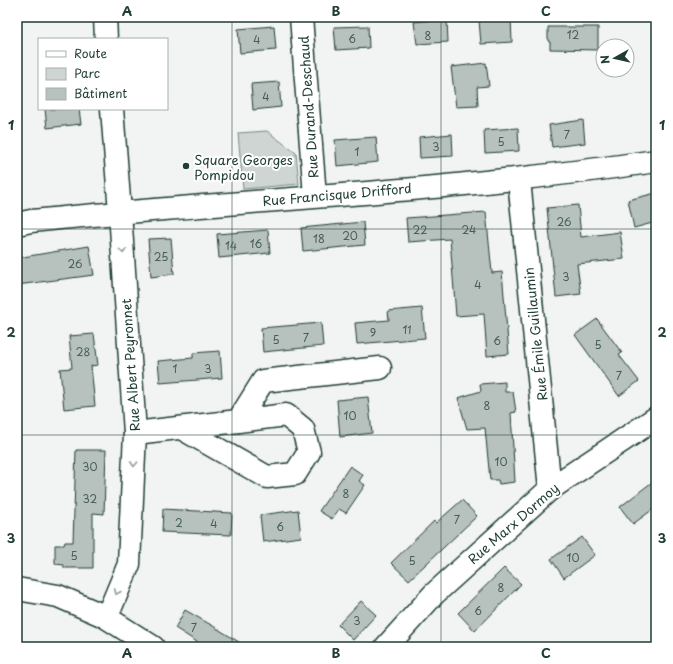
<svg xmlns="http://www.w3.org/2000/svg" width="673" height="664" viewBox="0 0 673 664" font-family="'Playpen Sans',sans-serif">
<rect width="100%" height="100%" fill="#f2f3f3"/>
<filter id="ink" filterUnits="userSpaceOnUse"><feTurbulence type="fractalNoise" baseFrequency=".025" numOctaves="2"/><feDisplacementMap in="SourceGraphic" scale="8" xChannelSelector="R" yChannelSelector="G"/><feConvolveMatrix kernelMatrix="1 2 1 2 8 2 1 2 1" color-interpolation-filters="sRGB"/></filter>
<g filter="url(#ink)">
<polygon fill="#ced5d3" stroke="#768984" points="267,131 296,153 299,184 243,189 238,133"/>
<g fill="#b7c1bd" stroke="#1f3d34">
<polygon points="511,17 512,42 481,44 479,20"/>
<polygon points="447,19 448,42 417,44 414,22"/>
<polygon points="274,26 276,50 240,53 238,29"/>
<polygon points="368,26 369,48 336,50 334,27"/>
<polygon points="548,27 598,27 598,50 550,49 550,42 548,41"/>
<polygon points="486,63 489,86 477,87 478,106 456,107 451,67"/>
<polygon points="279,82 281,107 253,110 251,84"/>
<polygon points="45,109 79,109 81,124 47,128"/>
<polygon points="583,120 585,143 552,147 549,125"/>
<polygon points="518,128 519,151 485,153 484,130"/>
<polygon points="452,134 453,156 420,158 419,137"/>
<polygon points="376,137 378,162 337,166 335,140"/>
<polygon points="656,193 656,222 634,228 628,200"/>
<polygon points="578,205 581,237 620,232 624,259 577,264 581,294 556,297 547,208"/>
<polygon points="486,212 492,273 502,272 509,354 487,356 484,314 456,316 450,239 408,242 406,218"/>
<polygon points="363,222 365,245 303,251 301,228"/>
<polygon points="268,230 270,253 219,258 217,234"/>
<polygon points="171,238 174,274 151,277 148,239"/>
<polygon points="89,246 94,275 17,285 17,258"/>
<polygon points="422,308 425,338 357,344 355,323 389,320 388,311"/>
<polygon points="597,319 622,353 619,355 639,381 619,396 575,335"/>
<polygon points="321,323 323,346 263,352 261,328"/>
<polygon points="94,334 98,365 91,366 95,406 64,409 60,369 72,368 69,336"/>
<polygon points="220,351 222,378 160,383 158,361 193,358 193,353"/>
<polygon points="505,382 505,392 513,392 516,412 511,413 515,482 499,484 498,480 490,480 485,428 467,429 458,398 481,391 480,384"/>
<polygon points="368,397 372,433 340,437 337,400"/>
<polygon points="76,450 106,450 104,514 93,513 93,568 64,568 64,565 55,564 55,545 64,545 65,542 73,542"/>
<polygon points="350,466 363,475 359,481 365,485 346,513 339,509 332,519 319,511"/>
<polygon points="656,479 656,507 633,524 620,507"/>
<polygon points="462,500 477,516 409,580 391,563 434,521 436,523"/>
<polygon points="163,509 232,513 231,535 162,532"/>
<polygon points="298,510 301,537 263,542 260,515"/>
<polygon points="582,537 595,555 564,578 551,559"/>
<polygon points="504,568 521,584 475,631 458,613"/>
<polygon points="361,601 376,615 353,640 338,625"/>
<polygon points="185,610 213,626 247,647 205,647 175,628"/>
</g>
<g fill="none" stroke-linecap="round" stroke-linejoin="round">
<defs>
<g id="minor">
<polyline points="105,17 106,39"/>
<polyline points="301,17 315,196"/>
<polyline points="519,180 550,489"/>
<path d="M 17,224 L 31,221 C 239,200 449,192 656,161"/>
<polyline points="181,428 267,477 295,474 309,452 303,429 286,415 238,421"/>
<polyline points="135,433 238,421 263,381 380,368"/>
<polyline points="17,589 58,596 104,616 153,647"/>
<polyline points="104,616 111,607 129,564 135,433 120,212 112,109"/>
<polyline points="386,647 434,594 550,489 656,418"/>
</g>
</defs>
<use href="#minor" stroke="#1f3d34" stroke-width="25"/>
<use href="#minor" stroke="#fff" stroke-width="22"/>
</g>
<defs><path id="oneway-chevron" d="M-2-3.5L2.5 0L-2 3.5" fill="none" stroke-width="1.6" stroke-linecap="round" stroke-linejoin="round"/></defs>
<g stroke="#8f9e9a">
<use href="#oneway-chevron" transform="translate(123 251) rotate(86)"/>
<use href="#oneway-chevron" transform="translate(134 464) rotate(93)"/>
<use href="#oneway-chevron" transform="translate(117 592) rotate(113)"/>
</g>
</g>
<path fill="none" stroke="#1f3d34" stroke-width="1" stroke-opacity="0.55" d="M 232,17 L 232,647M 441,17 L 441,647M 17,229 L 656,229M 17,435 L 656,435"/>
<circle fill="#1f3d34" stroke="#fff" stroke-width="1.5" cx="186" cy="166" r="4"/>
<g text-anchor="middle" dominant-baseline="central" stroke-width="4" stroke-linejoin="round" paint-order="stroke">
<g font-size="11" fill="#455e56">
<text x="573" y="34">12</text>
<text x="428" y="35">8</text>
<text x="352" y="38">6</text>
<text x="257" y="39">4</text>
<text x="266" y="96">4</text>
<text x="567" y="134">7</text>
<text x="501" y="141">5</text>
<text x="436" y="146">3</text>
<text x="357" y="151">1</text>
<text x="564" y="221">26</text>
<text x="420" y="229">22</text>
<text x="469" y="229">24</text>
<text x="350" y="235">20</text>
<text x="319" y="238">18</text>
<text x="256" y="243">16</text>
<text x="231" y="245">14</text>
<text x="161" y="256">25</text>
<text x="75" y="263">26</text>
<text x="566" y="276">3</text>
<text x="478" y="284">4</text>
<text x="407" y="329">11</text>
<text x="373" y="332">9</text>
<text x="306" y="337">7</text>
<text x="276" y="339">5</text>
<text x="497" y="340">6</text>
<text x="598" y="344">5</text>
<text x="83" y="351">28</text>
<text x="175" y="368">1</text>
<text x="208" y="368">3</text>
<text x="619" y="375">7</text>
<text x="487" y="405">8</text>
<text x="350" y="415">10</text>
<text x="501" y="461">10</text>
<text x="90" y="466">30</text>
<text x="346" y="493">8</text>
<text x="90" y="498">32</text>
<text x="457" y="519">7</text>
<text x="179" y="522">2</text>
<text x="214" y="523">4</text>
<text x="280" y="526">6</text>
<text x="74" y="555">5</text>
<text x="573" y="557">10</text>
<text x="412" y="560">5</text>
<text x="501" y="587">8</text>
<text x="478" y="610">6</text>
<text x="357" y="620">3</text>
<text x="194" y="627">7</text>
</g>
<g font-size="13" fill="#1f3d34" stroke="#fff">
<text transform="translate(308 107) rotate(-94)">Rue Durand-Deschaud</text>
<text transform="translate(337 194) rotate(-5)">Rue Francisque Drifford</text>
<text transform="translate(535 334) rotate(-96)">Rue Émile Guillaumin</text>
<text transform="translate(130 365) rotate(-94)">Rue Albert Peyronnet</text>
<text transform="translate(513 523) rotate(-41)">Rue Marx Dormoy</text>
</g>
<g font-size="13" fill="#1f3d34" stroke="#fff" text-anchor="start">
<text x="194" y="159">Square Georges<tspan x="194" dy="15">Pompidou</tspan></text>
</g>
</g>
<rect width="673" height="664" fill="none" stroke="#fff" stroke-width="44"/>
<rect x="38" y="38" width="130" height="72" fill="#ffffff" stroke="#a5b1ae"/>
<rect x="46" y="51" width="20" height="6" fill="#ffffff" stroke="#a5b1ae"/>
<text x="74" y="58" font-size="12" fill="#1f3d34">Route</text>
<rect x="46" y="68" width="20" height="12" fill="#ced5d3" stroke="#a5b1ae"/>
<text x="74" y="78" font-size="12" fill="#1f3d34">Parc</text>
<rect x="46" y="88" width="20" height="12" fill="#b7c1bd" stroke="#a5b1ae"/>
<text x="74" y="98" font-size="12" fill="#1f3d34">Bâtiment</text>
<g transform="translate(615 58) rotate(262)"><circle r="19" fill="#ffffff" stroke="#a5b1ae"/>
<path d="M0-3L7 15L0 10L-7 15Z" fill="#1f3d34"/>
<text y="-6" font-size="11" font-weight="bold" text-anchor="middle" fill="#1f3d34">N</text>
</g>
<rect x="22" y="22" width="629" height="620" fill="none" stroke="#1f3d34" stroke-width="1.5"/>
<g font-size="13" text-anchor="middle" font-weight="bold" fill="#1f3d34">
<text x="127" y="16">A</text>
<text x="336" y="16">B</text>
<text x="546" y="16">C</text>
<text x="11" y="130">1</text>
<text x="662" y="130">1</text>
<text x="11" y="337">2</text>
<text x="662" y="337">2</text>
<text x="11" y="543">3</text>
<text x="662" y="543">3</text>
<text x="127" y="658">A</text>
<text x="336" y="658">B</text>
<text x="546" y="658">C</text>
</g>
</svg>
